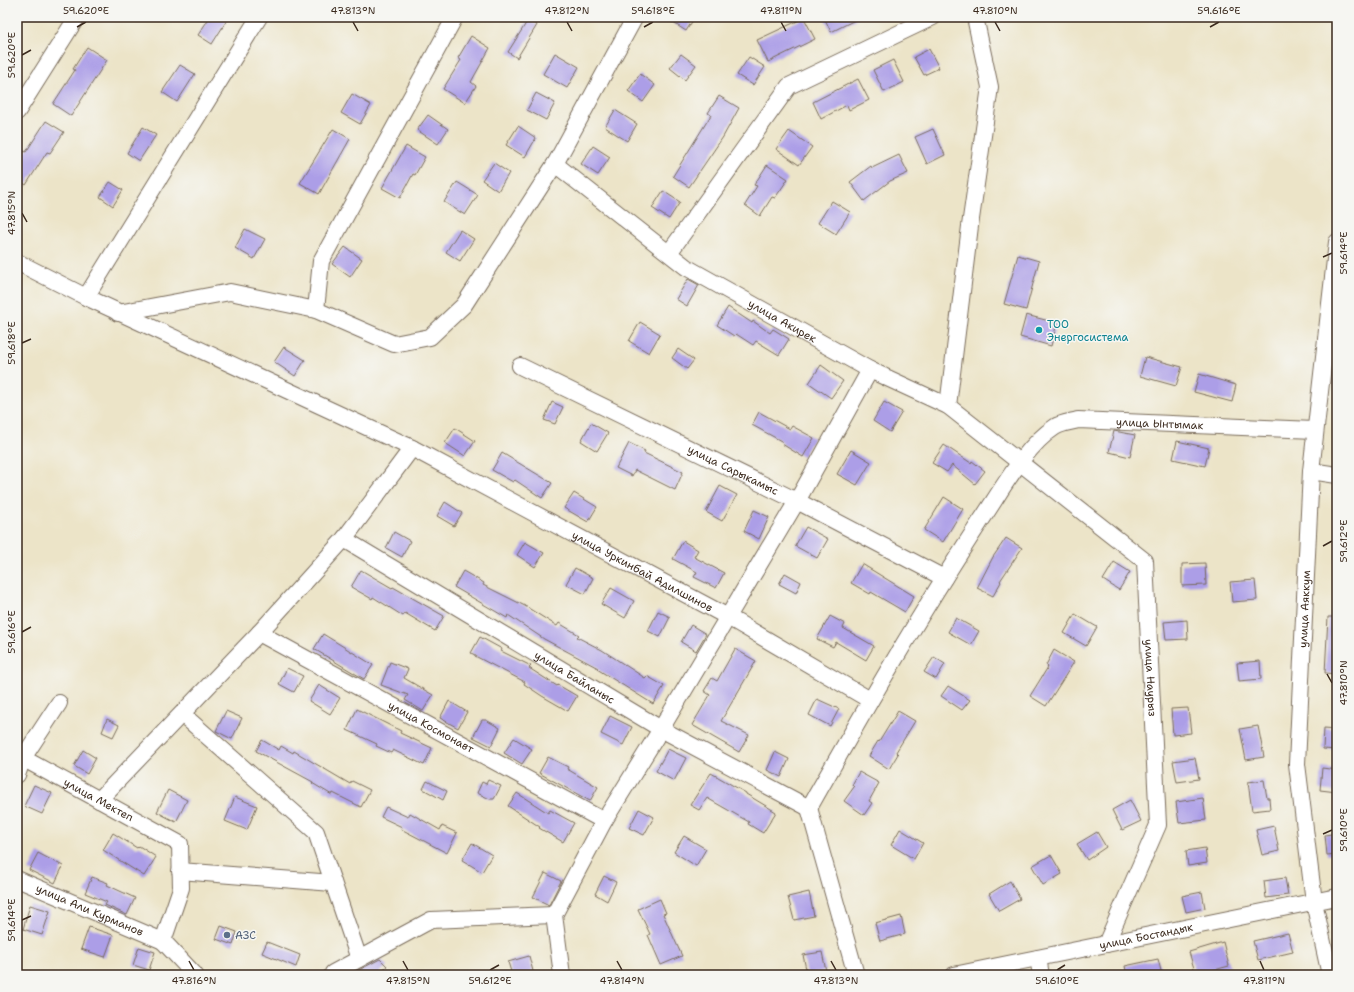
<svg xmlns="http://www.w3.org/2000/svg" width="1354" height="992" viewBox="0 0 1354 992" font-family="'Shantell Sans',sans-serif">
<rect width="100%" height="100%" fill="#f6f6f2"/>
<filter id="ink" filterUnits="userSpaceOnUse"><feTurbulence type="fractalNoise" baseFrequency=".025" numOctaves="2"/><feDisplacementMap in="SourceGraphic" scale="8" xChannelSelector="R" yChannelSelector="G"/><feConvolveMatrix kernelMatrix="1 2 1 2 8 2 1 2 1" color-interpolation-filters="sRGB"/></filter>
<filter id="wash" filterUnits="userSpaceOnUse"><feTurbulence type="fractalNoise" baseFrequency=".012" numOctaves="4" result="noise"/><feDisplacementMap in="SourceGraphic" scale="16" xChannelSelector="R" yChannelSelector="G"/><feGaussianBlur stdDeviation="0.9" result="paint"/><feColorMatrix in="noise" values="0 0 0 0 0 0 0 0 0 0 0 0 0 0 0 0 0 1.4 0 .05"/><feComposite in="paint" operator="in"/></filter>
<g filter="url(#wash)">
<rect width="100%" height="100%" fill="#ece4c8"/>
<g id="blocks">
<g fill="#ac9ee7">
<polygon points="210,17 229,17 212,44 198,35"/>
<polygon points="664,17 695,17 686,31"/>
<polygon points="824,17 861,17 831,32"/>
<polygon points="804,18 815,39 768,62 757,40"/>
<polygon points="528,20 537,25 517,58 508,52"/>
<polygon points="471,36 490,48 471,82 476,86 465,103 443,89 461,60 458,58"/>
<polygon points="87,47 107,60 71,116 53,104 75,70 73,69"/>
<polygon points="929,49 939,68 924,75 914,57"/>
<polygon points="555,53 579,67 567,88 543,74"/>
<polygon points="681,54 696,65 685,80 670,68"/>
<polygon points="749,57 765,67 753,85 737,75"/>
<polygon points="893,60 904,82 884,92 873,70"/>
<polygon points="180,65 195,74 177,102 162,92"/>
<polygon points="640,74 655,85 643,102 628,91"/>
<polygon points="858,79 869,100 849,110 847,105 821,119 813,102"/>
<polygon points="536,93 555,103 546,120 527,110"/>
<polygon points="352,94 371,105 360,124 341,113"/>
<polygon points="719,96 739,108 723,137 689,187 673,176 711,115 708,113"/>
<polygon points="615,110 637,124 627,141 605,127"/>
<polygon points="428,115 448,129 438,144 417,130"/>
<polygon points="46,121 64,132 50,153 47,152 26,185 17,179 17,162 24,151 26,152"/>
<polygon points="518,126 536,138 525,157 506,145"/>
<polygon points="143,127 156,135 139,161 127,153"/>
<polygon points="333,129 350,139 319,194 300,183"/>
<polygon points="933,129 945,155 927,164 915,137"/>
<polygon points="789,131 812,147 799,165 776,149"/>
<polygon points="406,146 425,157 415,175 413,174 400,198 382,188"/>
<polygon points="593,146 610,157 598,175 581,164"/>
<polygon points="899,155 908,173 890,181 864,201 850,182 871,166 872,168"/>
<polygon points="494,163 509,173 498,191 482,180"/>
<polygon points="767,165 788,179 775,198 772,197 760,216 745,205 757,186 754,185"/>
<polygon points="110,182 123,190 113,206 100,197"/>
<polygon points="457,182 478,195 465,215 444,202"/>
<polygon points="663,191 680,202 669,219 652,208"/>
<polygon points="832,201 850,212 836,234 818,223"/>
<polygon points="245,229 265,239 254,259 235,248"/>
<polygon points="460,230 474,239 460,261 446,252"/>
<polygon points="345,247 362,259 350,277 332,264"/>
<polygon points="1018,255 1039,261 1026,310 1004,304"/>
<polygon points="688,279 699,285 687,306 676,299"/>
<polygon points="728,307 752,323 753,321 770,333 773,329 789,339 779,355 756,341 753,345 736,334 734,336 717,325"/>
<polygon points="1026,315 1057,323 1051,346 1020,337"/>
<polygon points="640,322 660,334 649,353 629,341"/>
<polygon points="284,347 305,360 295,376 274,362"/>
<polygon points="678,349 694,360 687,369 672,358"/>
<polygon points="1145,357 1182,367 1176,386 1140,376"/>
<polygon points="821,365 843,381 831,398 809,383"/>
<polygon points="1199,374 1236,385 1232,402 1194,392"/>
<polygon points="552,402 563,407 555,424 544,420"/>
<polygon points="884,402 902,412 890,432 873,421"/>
<polygon points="759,412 790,429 792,426 814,438 803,457 782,444 783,442 752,425"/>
<polygon points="591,423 608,433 597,451 581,441"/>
<polygon points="455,428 475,441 465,456 445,443"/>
<polygon points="1114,431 1135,435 1130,457 1109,452"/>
<polygon points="1177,441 1209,448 1205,466 1173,459"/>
<polygon points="629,443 645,451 644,453 683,472 675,490 635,470 632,476 616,468"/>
<polygon points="944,445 971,463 972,461 985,471 975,484 952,465 947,472 932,463"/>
<polygon points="851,450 871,462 857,485 837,474"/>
<polygon points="502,453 552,483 542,498 515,480 513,482 492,470"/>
<polygon points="720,486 737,495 722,521 706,512"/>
<polygon points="574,493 597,507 588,522 564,508"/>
<polygon points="944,497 963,509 943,542 924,530"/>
<polygon points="445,502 462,513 454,526 437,516"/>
<polygon points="754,510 769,517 759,539 744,531"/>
<polygon points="806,527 828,539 817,558 795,546"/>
<polygon points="394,532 410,541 402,557 386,548"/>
<polygon points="1006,538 1022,548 1000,581 1001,582 993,596 977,588 993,557"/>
<polygon points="683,541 698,550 694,557 724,573 716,588 694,577 697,572 673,559"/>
<polygon points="525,542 544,553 535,567 517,555"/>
<polygon points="1114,562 1130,572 1119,590 1103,580"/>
<polygon points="1205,563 1206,585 1182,586 1182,564"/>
<polygon points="862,564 914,596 905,612 871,592 870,594 851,583"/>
<polygon points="575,568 593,578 585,594 566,584"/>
<polygon points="361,570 392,588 393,587 444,616 435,631 405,613 403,616 373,597 372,599 351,587"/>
<polygon points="463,571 484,583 483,585 525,606 557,626 559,623 579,635 577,637 602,650 645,678 647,676 664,686 653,704 597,669 598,668 544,639 508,615 507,618 454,587"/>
<polygon points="785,573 801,582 796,593 779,584"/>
<polygon points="1255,580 1257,600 1232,602 1230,582"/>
<polygon points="611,588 634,601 625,618 601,604"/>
<polygon points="658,611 670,617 660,637 648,631"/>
<polygon points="1075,614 1097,627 1086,646 1064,633"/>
<polygon points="830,616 845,624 843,628 874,646 866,660 836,642 833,647 817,639"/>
<polygon points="1328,617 1337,617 1337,674 1325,673"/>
<polygon points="956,618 979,631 971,645 948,632"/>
<polygon points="1187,620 1188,639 1166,640 1164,622"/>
<polygon points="691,625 706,634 696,651 681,642"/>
<polygon points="323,634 373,665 364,679 314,649"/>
<polygon points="480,637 502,649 501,651 531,666 529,668 557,686 558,685 577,696 568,711 542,696 524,684 525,682 475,656 475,655 471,653"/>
<polygon points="735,649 756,661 721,721 749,735 739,752 692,725 710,695 704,691 712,678 717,681"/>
<polygon points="1054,650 1074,662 1046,706 1030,696 1048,667 1046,665"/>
<polygon points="934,657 945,664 936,679 924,672"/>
<polygon points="1260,661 1261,679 1239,681 1237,663"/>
<polygon points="390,662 408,669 404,678 433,695 423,711 405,700 408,695 381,685"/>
<polygon points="287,668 303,676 294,692 279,684"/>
<polygon points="319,685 340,698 330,714 309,701"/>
<polygon points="948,686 970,700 962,710 941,696"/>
<polygon points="817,699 839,709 830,726 809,715"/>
<polygon points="449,701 467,712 458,728 440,718"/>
<polygon points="1188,708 1191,733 1173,735 1171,709"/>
<polygon points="357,709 401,731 400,733 432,748 424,765 393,750 391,753 376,746 377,744 347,730"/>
<polygon points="226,711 242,718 232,739 216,731"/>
<polygon points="898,711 915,721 896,752 898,754 889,769 869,756 878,741 879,742"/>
<polygon points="610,716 632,727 623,745 601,734"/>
<polygon points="107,719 119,725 113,737 102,732"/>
<polygon points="482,720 486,720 500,728 491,746 473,737"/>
<polygon points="1258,726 1264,757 1246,760 1240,729"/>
<polygon points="1324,728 1337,729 1337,750 1323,749"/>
<polygon points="514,738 532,749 522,764 504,753"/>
<polygon points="262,740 279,750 281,746 293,753 294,751 350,784 352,781 370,790 361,807 333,793 332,795 312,783 313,782 256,751"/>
<polygon points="668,749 686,758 674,781 656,771"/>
<polygon points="83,750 96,758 87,774 74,766"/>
<polygon points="775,752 789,759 781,777 767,770"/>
<polygon points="548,757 568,767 567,769 598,787 590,801 539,773"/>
<polygon points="1195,758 1199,779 1177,782 1173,761"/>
<polygon points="1322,768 1337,770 1337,792 1320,790"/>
<polygon points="859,772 879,783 869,801 872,803 864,815 844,801 854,787 852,785"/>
<polygon points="711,773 746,793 746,794 776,812 763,833 748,824 749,822 707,798 699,810 690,805"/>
<polygon points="488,780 501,786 494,799 490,799 477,793 482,782 486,784"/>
<polygon points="1264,780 1267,798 1269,798 1270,809 1252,811 1248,782"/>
<polygon points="427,781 447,791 443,800 423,789"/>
<polygon points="34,785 52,793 42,814 24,806"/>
<polygon points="168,790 187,800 176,822 157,812"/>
<polygon points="517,793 548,813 550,810 574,823 563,842 539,828 540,827 508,806"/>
<polygon points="235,797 257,806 247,830 225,821"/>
<polygon points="1203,798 1206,820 1179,823 1176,802"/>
<polygon points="1130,800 1141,821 1122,830 1112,810"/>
<polygon points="386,807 408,817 410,813 440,830 442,826 457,833 447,853 401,829 402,827 381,817"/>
<polygon points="639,809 654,817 644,835 629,828"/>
<polygon points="1274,826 1279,851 1262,855 1256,830"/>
<polygon points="900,829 923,843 914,859 891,845"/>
<polygon points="1097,832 1106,847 1087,860 1077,844"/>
<polygon points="113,833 137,848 139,846 156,857 144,876 103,850"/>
<polygon points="1337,833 1337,854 1327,855 1325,835"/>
<polygon points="684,836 706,849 696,866 674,852"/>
<polygon points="472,843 492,855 482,872 462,860"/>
<polygon points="1205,848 1207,863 1188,866 1186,851"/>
<polygon points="38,853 63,866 55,883 29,870"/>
<polygon points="1051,855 1062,874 1043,885 1032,866"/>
<polygon points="545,873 561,881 549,905 533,897"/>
<polygon points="604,876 616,882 607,901 595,894"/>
<polygon points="92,877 108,883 107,885 135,898 127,915 105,905 107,902 85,893"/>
<polygon points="1285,878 1288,895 1266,898 1264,881"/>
<polygon points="1010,881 1020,899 999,911 989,894"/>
<polygon points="809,892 814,916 794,920 788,897"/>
<polygon points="1202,892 1205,908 1186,912 1182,896"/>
<polygon points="660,899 666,913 663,914 682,956 661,965 648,935 650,934 638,909"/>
<polygon points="30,905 50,911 42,935 23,929"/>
<polygon points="901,916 905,934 880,941 875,923"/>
<polygon points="221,926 237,932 233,945 216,939"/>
<polygon points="89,927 113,935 105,957 81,949"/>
<polygon points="1288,933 1293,952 1258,960 1253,941"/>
<polygon points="267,942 300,955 296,967 262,953"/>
<polygon points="1223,942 1229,966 1196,975 1189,952"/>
<polygon points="139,947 155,952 149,970 133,965"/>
<polygon points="822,952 826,971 807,974 803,955"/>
<polygon points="529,956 534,975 512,975 508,962"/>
<polygon points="380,959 387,966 377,975 352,975 357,971"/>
<polygon points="1158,959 1162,975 1127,975 1125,966"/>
</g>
</g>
</g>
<g filter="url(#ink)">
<use href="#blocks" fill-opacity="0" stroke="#796b5a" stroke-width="1"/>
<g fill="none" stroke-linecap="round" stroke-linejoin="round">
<defs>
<g id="minor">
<polyline points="17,112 77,17"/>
<path id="s1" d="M 555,164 L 686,267 L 870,370 L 948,406 L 1145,561 L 1158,825 L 1106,944"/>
<polyline points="669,253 789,86 933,17"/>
<path id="s2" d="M 17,262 L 86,297 L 412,448 L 728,617 L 870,700"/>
<polyline points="86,297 259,17"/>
<polyline points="316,310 321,261 455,17"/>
<polyline points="118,313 230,292 316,310 394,344 430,337 464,305 555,164 635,17"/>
<path id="s3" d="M 520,366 L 797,501 L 944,578"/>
<polyline points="948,406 970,226 990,87 975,17"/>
<polyline points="1311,471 1337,475"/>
<path id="s4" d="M 344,539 L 661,729 L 809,808"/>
<path id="s5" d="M 259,633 L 604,821"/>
<polyline points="182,714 316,832 359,959"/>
<path id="s6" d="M 17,755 L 180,844 L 181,888 L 163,941 L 195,975"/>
<polyline points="17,775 23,758 59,703"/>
<polyline points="99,800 259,633 344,539 412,448"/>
<path id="s7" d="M 809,808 C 864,711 919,615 980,522 C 1000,493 1025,446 1055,427 C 1061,423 1071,422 1078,420 L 1315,430"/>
<polyline points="809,808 856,975"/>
<polyline points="180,871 333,883"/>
<path id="s8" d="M 17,879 L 163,941"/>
<polyline points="1038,958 1041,975"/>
<polyline points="333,975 333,973 431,920 554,915"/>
<polyline points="562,975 554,915 604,821 661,729 797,501 870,370"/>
<path id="s9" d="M 954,975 L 1337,897"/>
<path id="s10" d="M 1330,975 L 1314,902 L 1297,764 L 1311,471 L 1337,242"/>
</g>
</defs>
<use href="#minor" stroke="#796b5a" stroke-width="18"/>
<use href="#minor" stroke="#fff" stroke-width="16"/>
</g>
</g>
<path fill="none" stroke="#3b2a1e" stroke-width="1.5" d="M 353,22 L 358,31M 567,22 L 572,31M 781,22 L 786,31M 995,22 L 1000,31M 77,27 L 86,22M 644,27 L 653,22M 1210,27 L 1219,22M 22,55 L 31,50M 22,213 L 27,222M 1323,257 L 1332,253M 22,343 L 31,339M 1323,546 L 1332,541M 22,632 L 31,627M 1327,674 L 1332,683M 1323,834 L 1332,830M 22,920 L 31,916M 189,961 L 194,970M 403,961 L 408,970M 617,961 L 622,970M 831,961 L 836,970M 1260,961 L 1264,970M 490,970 L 499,965M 1057,970 L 1065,965"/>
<circle fill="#0f9aa8" stroke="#f6f6f2" stroke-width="1.5" cx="1039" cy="330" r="4"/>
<circle fill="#5c6f8a" stroke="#f6f6f2" stroke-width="1.5" cx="227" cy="935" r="4"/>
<g text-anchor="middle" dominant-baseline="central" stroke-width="3" stroke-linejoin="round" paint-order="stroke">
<g font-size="11" fill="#3b2a1e" stroke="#f6f6f2">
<text stroke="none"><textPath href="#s1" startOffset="277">улица Акирек</textPath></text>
<text stroke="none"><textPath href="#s7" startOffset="561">улица Ынтымак</textPath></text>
<text stroke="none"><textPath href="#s3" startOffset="237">улица Сарыкамыс</textPath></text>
<text stroke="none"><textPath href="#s2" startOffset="698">улица Уркинбай Адилшинов</textPath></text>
<text stroke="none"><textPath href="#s10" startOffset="369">улица Аяккум</textPath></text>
<text stroke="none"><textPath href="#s4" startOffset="269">улица Байланыс</textPath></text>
<text stroke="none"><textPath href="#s1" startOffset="831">улица Наурыз</textPath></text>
<text stroke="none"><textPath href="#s5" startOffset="196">улица Космонавт</textPath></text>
<text stroke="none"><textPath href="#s6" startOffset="93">улица Мектеп</textPath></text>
<text stroke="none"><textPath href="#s8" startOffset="79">улица Али Курманов</textPath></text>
<text stroke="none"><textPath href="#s9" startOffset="196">улица Бостандык</textPath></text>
</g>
<g font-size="11" fill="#0d838f" stroke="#f6f6f2" text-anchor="start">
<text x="1047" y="324">ТОО<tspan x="1047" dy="13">Энергосистема</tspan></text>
</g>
<g font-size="11" fill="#4e5e75" stroke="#f6f6f2" text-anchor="start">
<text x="235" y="935">АЗС</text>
</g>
</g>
<rect width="1354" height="992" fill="none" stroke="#f6f6f2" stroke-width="44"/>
<rect x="22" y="22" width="1310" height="948" fill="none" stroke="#3b2a1e" stroke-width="1.5"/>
<g font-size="10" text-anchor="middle" fill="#3b2a1e">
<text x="86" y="14">59.620°E</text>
<text x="353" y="14">47.813°N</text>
<text x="567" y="14">47.812°N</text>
<text x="653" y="14">59.618°E</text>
<text x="781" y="14">47.811°N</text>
<text x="995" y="14">47.810°N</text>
<text x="1219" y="14">59.616°E</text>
<text transform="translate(11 55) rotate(-90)" y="4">59.620°E</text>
<text transform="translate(11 213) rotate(-90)" y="4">47.815°N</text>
<text transform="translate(1343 253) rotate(-90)" y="4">59.614°E</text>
<text transform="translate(11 343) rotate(-90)" y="4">59.618°E</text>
<text transform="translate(1343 541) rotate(-90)" y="4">59.612°E</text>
<text transform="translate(11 632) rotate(-90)" y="4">59.616°E</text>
<text transform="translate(1343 683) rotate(-90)" y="4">47.810°N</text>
<text transform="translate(1343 830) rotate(-90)" y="4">59.610°E</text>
<text transform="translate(11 920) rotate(-90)" y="4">59.614°E</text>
<text x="194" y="984">47.816°N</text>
<text x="408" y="984">47.815°N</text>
<text x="490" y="984">59.612°E</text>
<text x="622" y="984">47.814°N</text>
<text x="836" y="984">47.813°N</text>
<text x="1057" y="984">59.610°E</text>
<text x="1264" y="984">47.811°N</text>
</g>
</svg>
